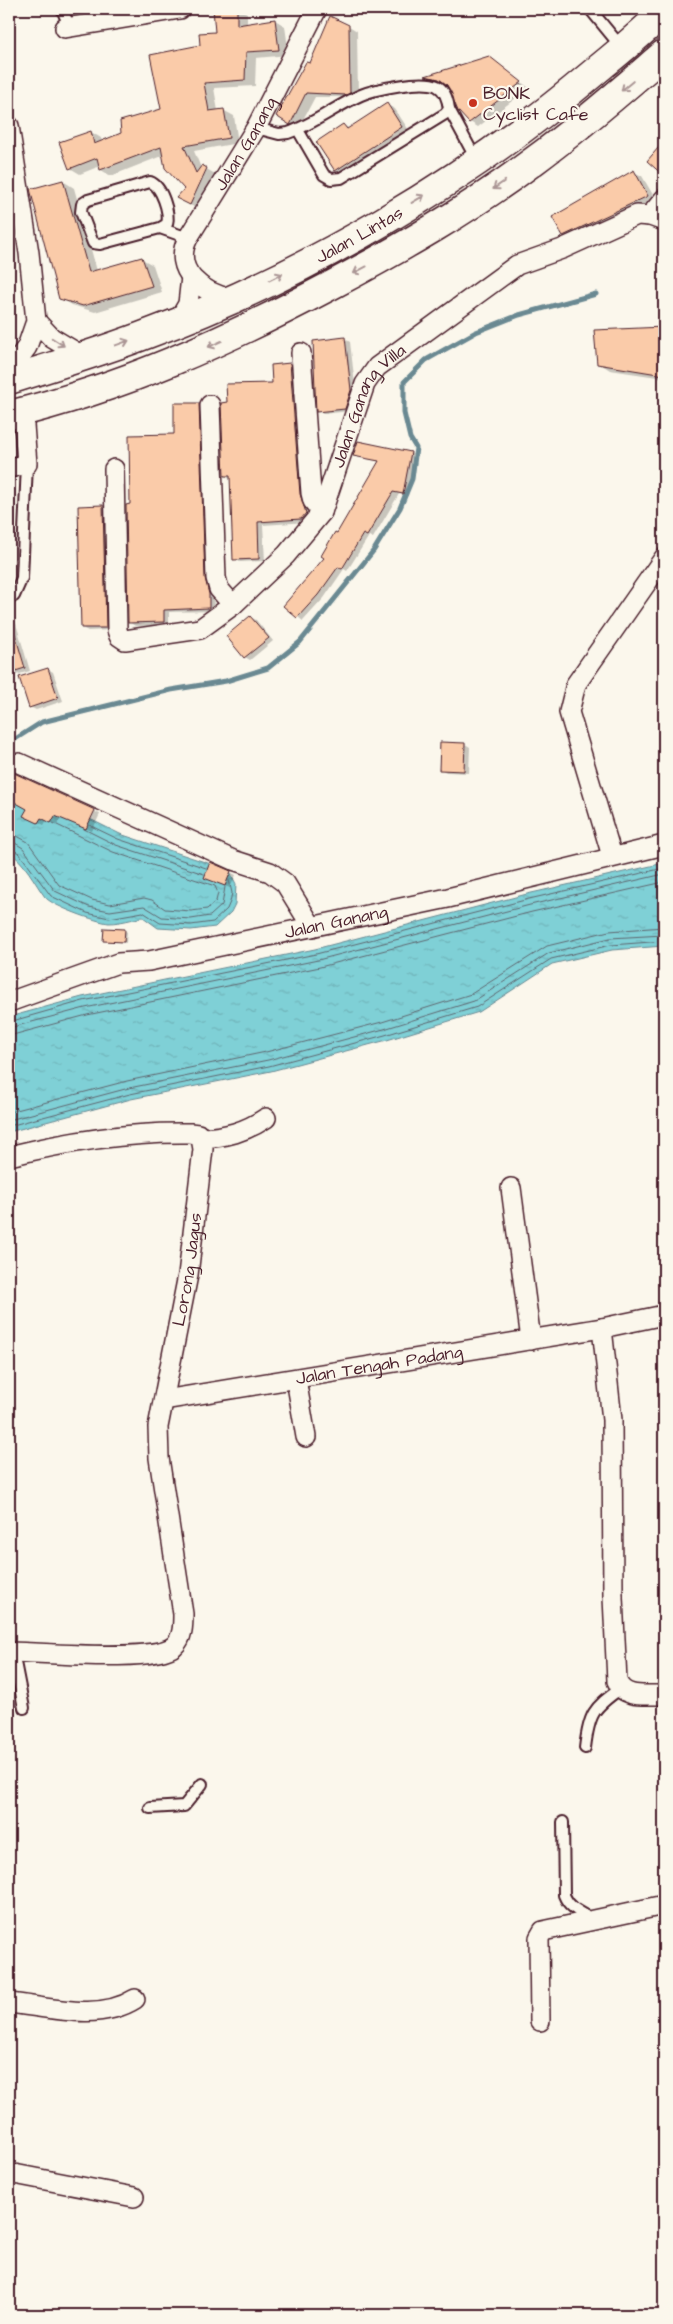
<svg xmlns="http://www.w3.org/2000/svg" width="673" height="2324" viewBox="0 0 673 2324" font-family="'Architects Daughter',sans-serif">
<defs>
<pattern id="water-ripples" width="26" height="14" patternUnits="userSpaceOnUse" patternTransform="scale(1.25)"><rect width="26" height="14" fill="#7fd0d6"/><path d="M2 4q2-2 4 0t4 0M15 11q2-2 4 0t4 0" fill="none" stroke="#6fb2b8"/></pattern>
</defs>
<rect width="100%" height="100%" fill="#fbf7ec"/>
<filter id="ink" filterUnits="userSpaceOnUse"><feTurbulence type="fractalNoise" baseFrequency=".02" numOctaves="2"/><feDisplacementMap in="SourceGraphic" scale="10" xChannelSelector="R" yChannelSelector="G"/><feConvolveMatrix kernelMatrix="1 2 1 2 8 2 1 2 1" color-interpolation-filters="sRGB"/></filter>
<g filter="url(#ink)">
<g fill="url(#water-ripples)" stroke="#6a8992">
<path d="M 9,779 L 120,834 L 229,870 L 236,884 L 235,904 L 231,912 L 215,927 L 191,930 L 158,928 L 143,917 C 133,919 120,923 109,923 C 97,922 52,906 45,897 C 34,882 25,862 9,852 Z"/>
<polygon points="664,863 664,946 612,950 552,964 479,1012 387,1040 271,1071 131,1099 9,1132 9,1017 82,997 315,949 527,894"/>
</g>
<g fill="#0003">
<polygon points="240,9 247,13 247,24 275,20 285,26 289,55 256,58 255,86 214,88 218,111 223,110 234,116 238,143 194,151 201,168 203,167 217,175 200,210 188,204 185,188 164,155 111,176 101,170 100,166 80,174 70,168 91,132 101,138 102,142 123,134 162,110 201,46 216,33 214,10"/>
<polygon points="349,26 357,31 358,97 315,97 298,129 290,124 310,64"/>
<polygon points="489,58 529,88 478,127 470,122 459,111 446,83 429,77"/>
<polygon points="387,105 395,109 410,132 344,175 336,170 343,125 350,129"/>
<polygon points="634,172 642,176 656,200 572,240 563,235"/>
<polygon points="63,181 74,188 97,271 142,259 153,265 162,292 95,312 72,305 60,298"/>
<polygon points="664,328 664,378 610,370 599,363 596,331"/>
<polygon points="345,339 350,342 356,394 350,411 323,414 318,411"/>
<polygon points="290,365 296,368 311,516 307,522 263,525 265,561 240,562 235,559 230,479 225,476 228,404 273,384 272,366"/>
<polygon points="199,404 204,407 214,611 169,612 169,625 135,626 129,622 132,506"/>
<polygon points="411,453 416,456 408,496 399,494 373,538 369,536 347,571 344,569 324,598 303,621 298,617 285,606 326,557 380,462 354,455"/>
<polygon points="79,507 103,507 109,510 111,630 88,631 82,628"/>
<polygon points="9,608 12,610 30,671 9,677"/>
<polygon points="250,617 256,620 273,641 250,660 245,657"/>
<polygon points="48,669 53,672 63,701 36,710 30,707"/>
<polygon points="465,744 470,747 469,773 446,772 441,769"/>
<polygon points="9,768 19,777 100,814 92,831 61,818 57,825 47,820 44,825 25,815 29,808 9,798"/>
<polygon points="230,872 236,875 230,888 205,878"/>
<polygon points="124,930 127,932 126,943 104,940"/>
</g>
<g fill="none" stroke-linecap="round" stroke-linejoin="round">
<g stroke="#5f666f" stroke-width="1">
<polyline points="89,825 118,839 206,868"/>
<polyline points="84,829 116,845 204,874"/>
<polyline points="9,834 17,836 28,842 59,885 92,900 110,904 144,898 152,900 165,909 191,911 207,909 216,901 218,893 215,886 113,852 53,823"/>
<polyline points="9,842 15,843 23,848 55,891 89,907 110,911 144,906 162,917 191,919 210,916 222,905 225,887"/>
<polyline points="9,848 19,853 51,896 87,913 109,918 143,912 160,923 191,925 213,922 227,909 230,902 232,893 229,880"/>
<polyline points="9,1022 83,1001 316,954 529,899 664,868"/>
<polyline points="9,1028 85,1008 318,960 530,905 664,874"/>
<polyline points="9,1036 87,1015 320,967 532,912 664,882"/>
<polyline points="9,1112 127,1081 266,1052 382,1022 471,994 547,946 609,931 664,927"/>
<polyline points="9,1120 129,1088 268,1060 384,1029 474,1001 549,953 610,938 664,935"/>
<polyline points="9,1126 130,1094 269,1066 385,1035 477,1007 551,959 611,945 664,941"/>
</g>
<polyline stroke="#6a8992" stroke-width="5" points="9,743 42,722 171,690 226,681 268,668 300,642 374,550 400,508 412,479 416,448 410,438 404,413 404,382 426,360 476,332 519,315 596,294"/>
</g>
<g fill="#facba9" stroke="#4a1f2b">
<polygon points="213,9 237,9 237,25 275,19 279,50 246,52 245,80 204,83 209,111 224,109 229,138 184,146 196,173 202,165 207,168 190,205 176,198 184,189 165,168 161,147 100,170 97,158 69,169 59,142 91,131 94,144 121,133 120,121 161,109 150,55 200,45 199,33 215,32"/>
<polygon points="330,16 349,25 350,93 346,95 306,93 290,125 276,116 306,62 310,63"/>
<polygon points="489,56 522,82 469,123 458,111 447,85 439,79 425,76"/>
<polygon points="387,103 402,127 335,171 316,142 343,124 347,129"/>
<polygon points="664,141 664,176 647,161"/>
<polygon points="634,170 648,196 563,236 552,217"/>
<polygon points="63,180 89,272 142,257 152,286 83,306 59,299 30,189"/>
<polygon points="664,327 664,375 597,364 594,330"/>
<polygon points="345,337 351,390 345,409 316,412 313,341"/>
<polygon points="290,363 300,494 306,513 301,519 258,522 259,559 233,560 230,476 224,476 221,403 227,402 226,384 272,383 271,365"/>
<polygon points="174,403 199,403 205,578 209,594 209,608 164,610 164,622 128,623 126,505 130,504 129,435 174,434"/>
<polygon points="358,441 411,452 403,494 393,492 367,536 363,534 342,569 338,567 318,595 297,618 283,606 324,558 321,556 335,532 337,533 379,461 353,456"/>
<polygon points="103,505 106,628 81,628 78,506"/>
<polygon points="250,616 269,638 244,658 226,636"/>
<polygon points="9,624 12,624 25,668 9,673"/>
<polygon points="48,668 58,698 29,708 19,677"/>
<polygon points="440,742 465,743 464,771 439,770"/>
<polygon points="9,767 14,773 95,810 86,829 55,816 51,823 41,818 38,823 23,816 27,809 9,799"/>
<polygon points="210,862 231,871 225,886 204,878"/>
<polygon points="104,928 125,929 124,942 103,941"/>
</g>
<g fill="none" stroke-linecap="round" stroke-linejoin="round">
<defs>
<g id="lane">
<polyline points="62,9 70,28"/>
<polyline points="590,9 622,48"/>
<polyline points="449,109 477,161"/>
<path d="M 256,128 L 279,134 L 288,133 C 314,124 336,106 361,95 C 375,89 423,79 437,86 C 445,90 448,101 449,109 L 445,114 L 341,178 L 331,179 L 324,175 L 298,130"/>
<path d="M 160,228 L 167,224 C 170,213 162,186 150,182 L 88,200 L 82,204 L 81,212 L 93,243 L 100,244 L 160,228 L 188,238"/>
<polyline points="9,598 14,596 22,578 27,464"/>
<polyline points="13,1652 24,1708"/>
<path d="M 585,1748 C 589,1714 593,1708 620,1689"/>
<polyline points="150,1808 184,1806 202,1784"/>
<path d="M 563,1822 L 564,1895 C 569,1908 580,1912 592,1919"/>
</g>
<g id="street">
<polyline points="65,28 180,9"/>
<polyline points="9,126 29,253 36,321 27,347 9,371"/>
<polyline points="650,216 664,199"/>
<path id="s1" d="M 232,299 C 203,293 171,271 188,238 L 256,128 L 317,9"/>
<polyline points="36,321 52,338 84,357"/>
<polyline points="177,323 188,304 191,277"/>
<polyline points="301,353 311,493 313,501 322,512"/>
<polyline points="210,405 216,578 219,589 233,605"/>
<polyline points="9,468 27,464 23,412"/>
<path id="s2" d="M 114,469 L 117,630 L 119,636 L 125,640 L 200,629 L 233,605 L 286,555 L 322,512 L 365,384 L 377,367 L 517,265 L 562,249 L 637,215 L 650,216 L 664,221"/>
<polyline points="19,763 233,860 270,872 285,883 312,927"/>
<polyline points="612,856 569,712 576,684 664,558"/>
<path id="s3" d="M 9,1002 L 118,963 L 149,961 L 448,898 L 664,845"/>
<path d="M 201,1138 C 226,1137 245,1132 266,1118"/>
<path d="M 9,1156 C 69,1141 128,1132 190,1133 L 198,1134 L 201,1138"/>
<polyline points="511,1188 531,1340"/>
<path d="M 602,1328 L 612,1420 L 613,1597 L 617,1681 C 624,1700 648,1694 664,1695"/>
<polyline points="296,1379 306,1437"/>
<path id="s4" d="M 164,1400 L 602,1328 L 664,1315"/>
<path id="s5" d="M 9,1652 C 39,1652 154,1663 174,1646 C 183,1638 183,1625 183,1614 L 159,1458 L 158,1427 L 188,1275 L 203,1149 L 201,1138"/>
<path d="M 9,2003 C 48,2007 99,2022 135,1999"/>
<polyline points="540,2021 539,1938 543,1931 664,1905"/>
<polyline points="9,2173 134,2197"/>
</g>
<g id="highway">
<path id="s6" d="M 9,380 C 56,365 104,351 150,333 C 307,275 465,181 592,74 C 617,53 642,34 664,11"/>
<path d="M 9,415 C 122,388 226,341 328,287 C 400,249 470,209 535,160 C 580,127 622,90 664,54"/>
</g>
</defs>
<use href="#lane" stroke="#4a1f2b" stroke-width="14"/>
<use href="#street" stroke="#4a1f2b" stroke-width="22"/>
<use href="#highway" stroke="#4a1f2b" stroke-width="31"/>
<use href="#lane" stroke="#fbf7ec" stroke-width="10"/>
<use href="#street" stroke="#fbf7ec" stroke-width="19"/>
<use href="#highway" stroke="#fbf7ec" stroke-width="28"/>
</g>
<defs><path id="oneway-shaft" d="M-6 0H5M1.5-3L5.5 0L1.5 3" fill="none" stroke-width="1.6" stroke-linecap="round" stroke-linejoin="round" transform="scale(1.25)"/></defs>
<g stroke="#ab9695">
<use href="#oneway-shaft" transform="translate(627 86) rotate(140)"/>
<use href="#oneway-shaft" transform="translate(499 185) rotate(145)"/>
<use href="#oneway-shaft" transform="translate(418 199) rotate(-31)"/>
<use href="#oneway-shaft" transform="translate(360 270) rotate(152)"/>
<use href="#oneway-shaft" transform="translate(276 277) rotate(-27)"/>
<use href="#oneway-shaft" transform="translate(58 342) rotate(33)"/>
<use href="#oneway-shaft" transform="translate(122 343) rotate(-20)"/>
<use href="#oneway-shaft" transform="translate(215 344) rotate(156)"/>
</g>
</g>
<circle fill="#c8321e" stroke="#fbf7ec" stroke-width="2" cx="473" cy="103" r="5"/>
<g text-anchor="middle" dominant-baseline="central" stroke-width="4.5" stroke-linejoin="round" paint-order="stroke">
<g font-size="18" fill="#4a1f2b" stroke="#fbf7ec" text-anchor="start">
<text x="483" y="93">BONK<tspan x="483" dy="21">Cyclist Cafe</tspan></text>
</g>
<g font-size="18" fill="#4a1f2b" stroke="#fbf7ec">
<text stroke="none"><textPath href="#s1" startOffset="199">Jalan Ganang</textPath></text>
<text stroke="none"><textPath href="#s6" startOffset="380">Jalan Lintas</textPath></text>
<text stroke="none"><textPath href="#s2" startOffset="538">Jalan Ganang Villa</textPath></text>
<text stroke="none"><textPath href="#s3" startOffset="338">Jalan Ganang</textPath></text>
<text stroke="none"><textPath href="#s5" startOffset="550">Lorong Jagus</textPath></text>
<text stroke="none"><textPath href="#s4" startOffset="218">Jalan Tengah Padang</textPath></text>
</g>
</g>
<rect width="673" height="2324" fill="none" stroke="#fbf7ec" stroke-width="30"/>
<rect x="15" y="15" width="643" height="2294" fill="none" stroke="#4a1f2b" stroke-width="2" filter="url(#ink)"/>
</svg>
